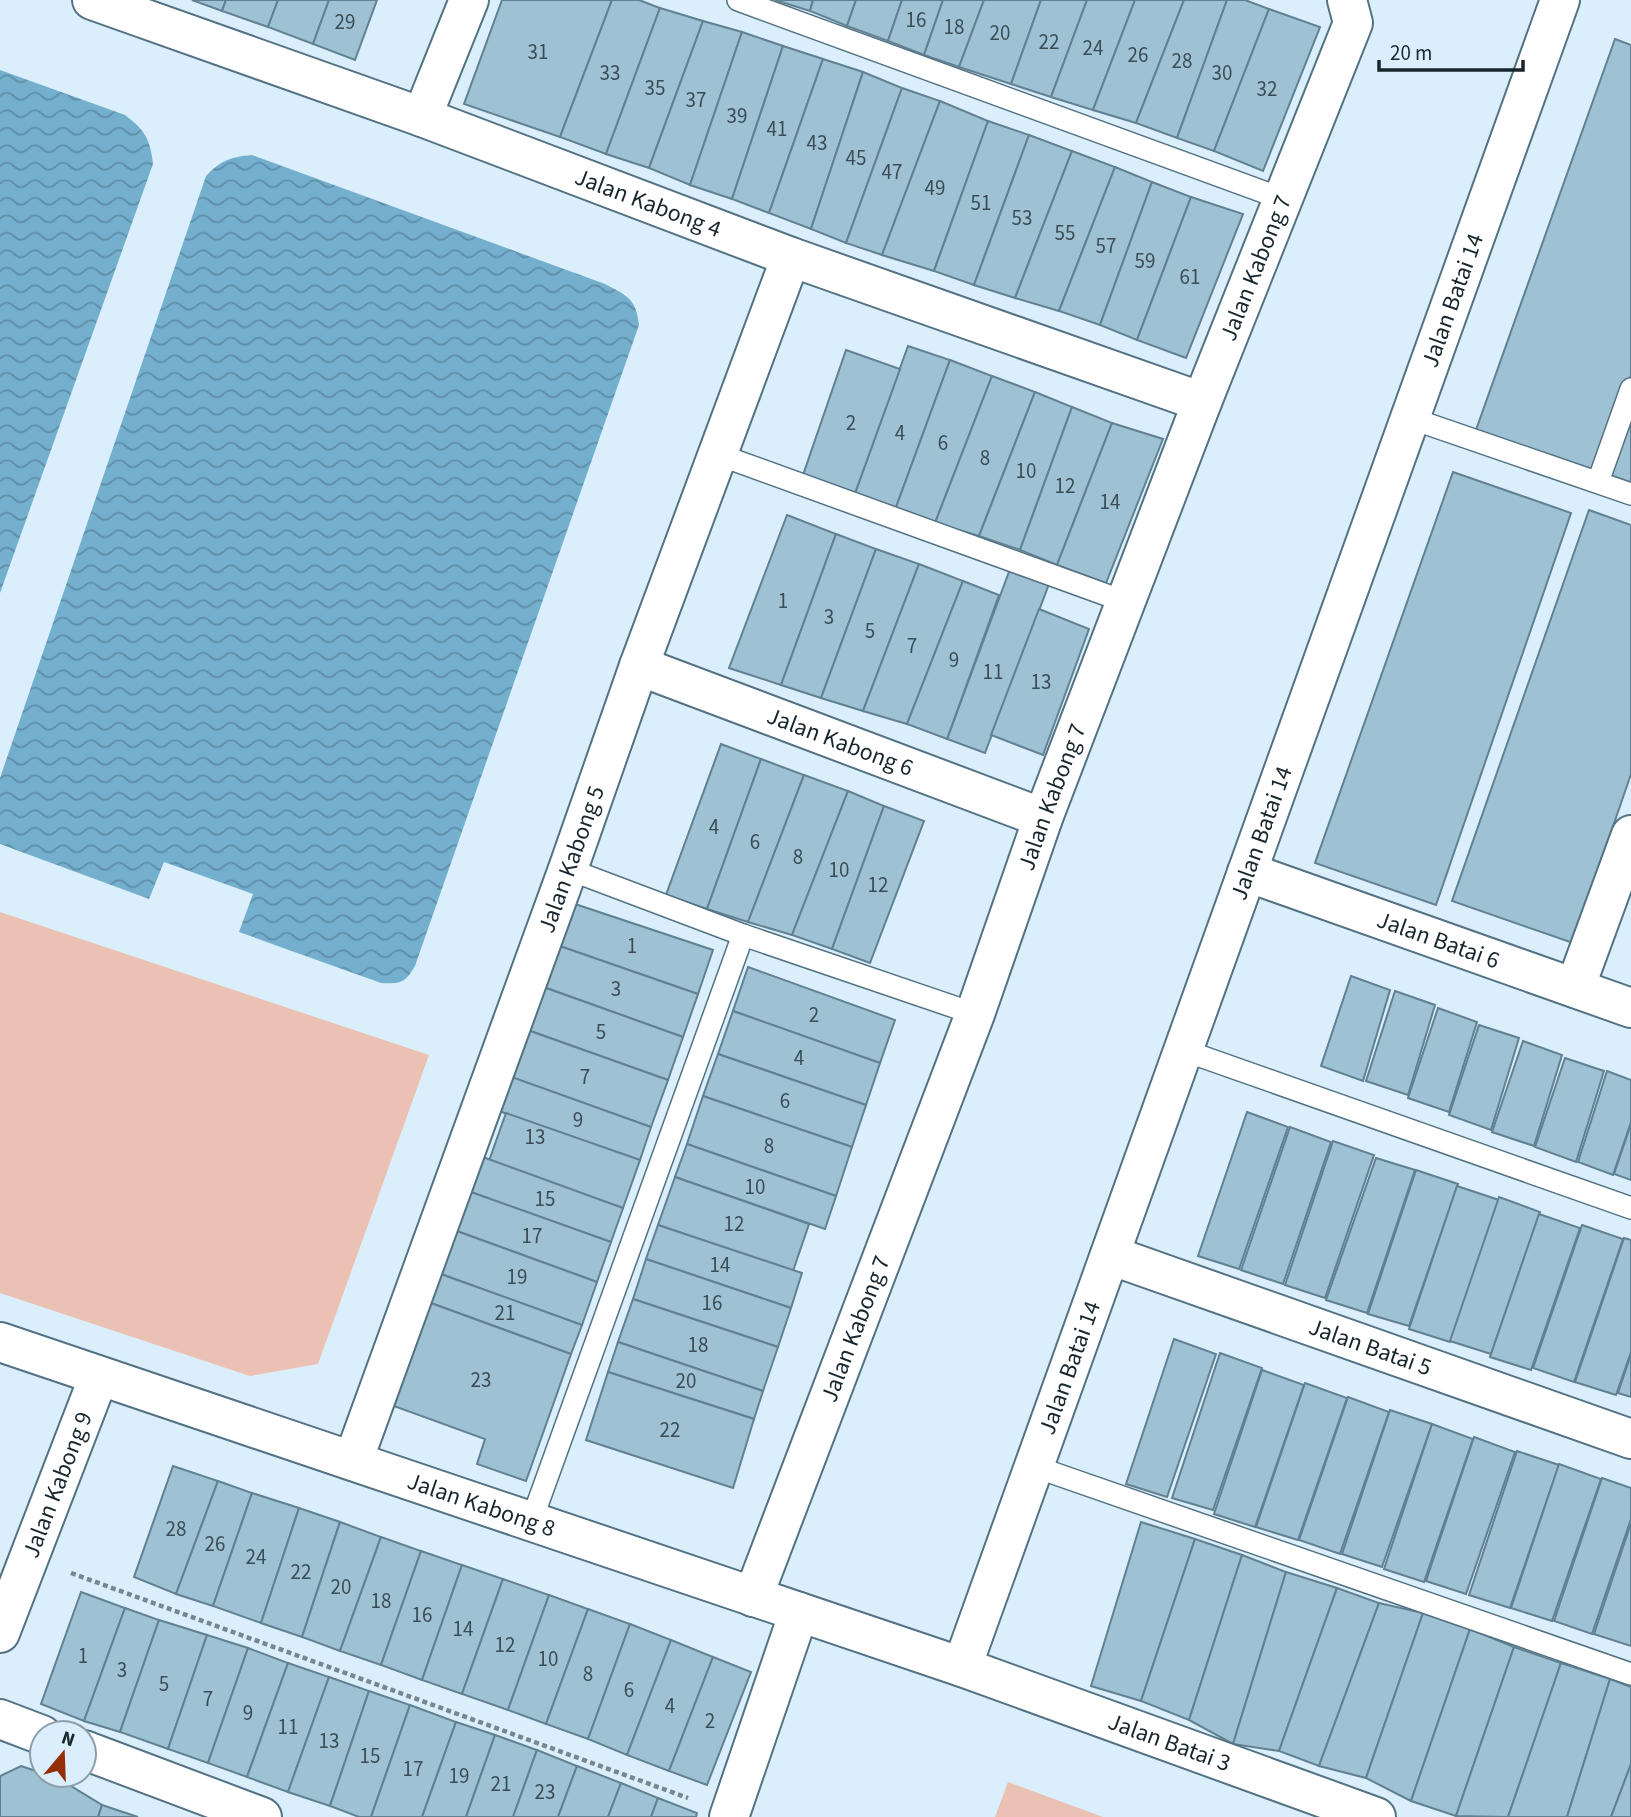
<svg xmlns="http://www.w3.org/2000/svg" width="1631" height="1817" viewBox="0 0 1631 1817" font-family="'Source Sans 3',sans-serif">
<defs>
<pattern id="water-waves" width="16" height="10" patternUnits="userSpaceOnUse" patternTransform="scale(1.75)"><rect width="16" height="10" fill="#74afce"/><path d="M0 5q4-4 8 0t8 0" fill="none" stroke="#5e8ea8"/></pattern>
</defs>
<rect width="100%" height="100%" fill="#daeffb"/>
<g fill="#ebc1b4">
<polygon points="0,912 429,1055 318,1364 250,1376 0,1293"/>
<polygon points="1008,1782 1103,1817 995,1817"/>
</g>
<g fill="url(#water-waves)">
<path d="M 0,70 L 125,115 C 145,130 150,139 153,164 L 0,593 Z"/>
<path d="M 252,155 L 605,284 C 628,296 636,299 639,325 L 415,966 C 405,983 401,984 381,983 L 239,932 L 253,894 L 164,862 L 149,899 L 0,844 L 0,778 L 206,176 C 221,160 231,157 252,155 Z"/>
</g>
<g fill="#9fc1d4" stroke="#618193" stroke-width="2">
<polygon points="192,0 226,0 222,11"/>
<polygon points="226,0 278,0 268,27 222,11"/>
<polygon points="278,0 329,0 313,44 268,27"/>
<polygon points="329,0 377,0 355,60 313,44"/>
<polygon points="502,0 612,0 560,137 464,104"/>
<polygon points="612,0 639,0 660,8 606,154 560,137"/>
<polygon points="775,0 813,0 810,11"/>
<polygon points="813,0 856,0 847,26 810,11"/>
<polygon points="856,0 902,0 888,41 847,26"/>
<polygon points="902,0 943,0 924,55 888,41"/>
<polygon points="943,0 984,0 959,67 924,55"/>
<polygon points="984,0 1041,0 1011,84 959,67"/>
<polygon points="1041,0 1087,0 1051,97 1011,84"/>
<polygon points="1087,0 1135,0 1093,110 1051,97"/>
<polygon points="1135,0 1184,0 1136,123 1093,110"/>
<polygon points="1184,0 1227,0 1177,138 1136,123"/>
<polygon points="1227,0 1245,0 1269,9 1214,151 1177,138"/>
<polygon points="660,8 703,21 649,168 606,154"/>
<polygon points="1269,9 1320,27 1263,171 1214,151"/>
<polygon points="703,21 742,32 690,185 649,168"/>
<polygon points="742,32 783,46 732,199 690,185"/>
<polygon points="1615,39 1631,45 1631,375 1598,472 1476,430"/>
<polygon points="783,46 823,59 769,213 732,199"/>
<polygon points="823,59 863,72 811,229 769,213"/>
<polygon points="863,72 902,88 846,243 811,229"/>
<polygon points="902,88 940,101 882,255 846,243"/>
<polygon points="940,101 988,121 934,271 882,255"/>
<polygon points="988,121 1029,135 974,285 934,271"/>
<polygon points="1029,135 1072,151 1015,298 974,285"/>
<polygon points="1072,151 1115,167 1059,311 1015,298"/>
<polygon points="1115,167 1152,182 1100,325 1059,311"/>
<polygon points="1152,182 1191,197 1137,340 1100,325"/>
<polygon points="1191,197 1243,214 1186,358 1137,340"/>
<polygon points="908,346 950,360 895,510 854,496"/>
<polygon points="846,350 900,369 854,496 802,478"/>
<polygon points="950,360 992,376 935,523 895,510"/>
<polygon points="992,376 1035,392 979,536 935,523"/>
<polygon points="1035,392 1072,407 1020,550 979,536"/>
<polygon points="1631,399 1631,488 1603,479"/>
<polygon points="1072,407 1112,423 1057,565 1020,550"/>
<polygon points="1112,423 1163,439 1106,583 1057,565"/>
<polygon points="1453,472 1571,513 1436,905 1315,863"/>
<polygon points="1589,510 1631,525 1631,774 1573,943 1452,901"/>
<polygon points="787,515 836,534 781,685 729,668"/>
<polygon points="836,534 876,549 821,698 781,685"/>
<polygon points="876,549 919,564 863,711 821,698"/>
<polygon points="919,564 963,581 907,724 863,711"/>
<polygon points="1010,569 1049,584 985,753 947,739"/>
<polygon points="963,581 999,595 947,739 907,724"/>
<polygon points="1039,609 1089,629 1043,755 991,735"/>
<polygon points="721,744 761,759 707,909 666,895"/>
<polygon points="761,759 804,775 748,922 707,909"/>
<polygon points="804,775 848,791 792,935 748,922"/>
<polygon points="848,791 884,806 832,949 792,935"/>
<polygon points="884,806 924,821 870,963 832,949"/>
<polygon points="566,901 713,950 698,994 551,943"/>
<polygon points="551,943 698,994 683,1037 535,984"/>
<polygon points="748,967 895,1020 880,1063 733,1011"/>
<polygon points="1351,976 1390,990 1363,1081 1321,1066"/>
<polygon points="535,984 683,1037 668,1080 519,1027"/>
<polygon points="1395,991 1435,1005 1408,1095 1366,1081"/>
<polygon points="1438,1008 1477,1022 1449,1112 1408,1098"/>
<polygon points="733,1011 880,1063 866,1105 718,1054"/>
<polygon points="1479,1025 1519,1038 1491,1130 1449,1115"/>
<polygon points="519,1027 668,1080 651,1127 503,1074"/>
<polygon points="1523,1041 1562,1055 1534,1146 1492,1132"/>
<polygon points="718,1054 866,1105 852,1147 703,1096"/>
<polygon points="1565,1058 1604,1071 1576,1162 1535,1147"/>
<polygon points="1607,1071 1631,1080 1631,1122 1613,1175 1578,1162"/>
<polygon points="503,1074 651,1127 640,1160 490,1108"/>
<polygon points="703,1096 852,1147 836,1196 687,1144"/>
<polygon points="1247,1112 1288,1127 1239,1269 1198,1256"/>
<polygon points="506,1113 640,1160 623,1208 489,1161"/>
<polygon points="1631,1124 1631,1180 1614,1174"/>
<polygon points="1290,1127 1331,1142 1283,1284 1241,1270"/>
<polygon points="1333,1141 1374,1155 1325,1298 1285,1285"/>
<polygon points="687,1144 836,1196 825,1229 675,1177"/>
<polygon points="480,1156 623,1208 611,1242 468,1191"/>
<polygon points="1376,1158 1415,1170 1367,1313 1326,1300"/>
<polygon points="1416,1170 1458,1184 1409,1326 1368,1314"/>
<polygon points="675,1177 809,1224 793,1271 658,1225"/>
<polygon points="1457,1186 1499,1200 1450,1342 1409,1329"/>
<polygon points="468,1191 611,1242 597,1282 454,1230"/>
<polygon points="1499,1197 1540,1212 1491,1354 1450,1341"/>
<polygon points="1539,1214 1580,1228 1531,1370 1490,1357"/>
<polygon points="658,1225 802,1273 791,1308 646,1259"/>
<polygon points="1582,1225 1623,1239 1574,1382 1533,1368"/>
<polygon points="454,1230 597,1282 582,1325 438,1273"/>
<polygon points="1624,1238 1631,1240 1631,1352 1616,1395 1575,1382"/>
<polygon points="646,1259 791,1308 778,1347 633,1299"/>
<polygon points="438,1273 582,1325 571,1354 428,1302"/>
<polygon points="633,1299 778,1347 763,1391 618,1342"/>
<polygon points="428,1302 571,1354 526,1481 477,1464 485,1439 391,1405"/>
<polygon points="1174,1339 1216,1354 1167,1497 1126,1484"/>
<polygon points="618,1342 763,1391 754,1419 608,1372"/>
<polygon points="1220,1353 1262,1368 1213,1510 1172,1498"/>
<polygon points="1631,1354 1631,1397 1618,1393"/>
<polygon points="1262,1370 1304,1385 1255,1527 1214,1514"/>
<polygon points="608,1372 754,1419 733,1488 586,1440"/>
<polygon points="1305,1383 1347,1398 1298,1540 1256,1527"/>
<polygon points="1348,1397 1389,1412 1340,1554 1299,1540"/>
<polygon points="1390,1410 1432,1424 1382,1567 1342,1554"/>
<polygon points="1432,1424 1473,1439 1424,1582 1384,1569"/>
<polygon points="1474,1437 1515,1452 1466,1594 1426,1581"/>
<polygon points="1517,1451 1559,1465 1510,1608 1469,1595"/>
<polygon points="1559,1464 1601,1479 1552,1621 1511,1608"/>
<polygon points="173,1466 218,1481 176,1594 134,1577"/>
<polygon points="1602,1478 1631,1488 1631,1519 1592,1634 1554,1621"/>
<polygon points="218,1481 252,1493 213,1606 176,1594"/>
<polygon points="252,1493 299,1508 261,1623 213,1606"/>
<polygon points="299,1508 340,1522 302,1637 261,1623"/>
<polygon points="340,1522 381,1537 340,1651 302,1637"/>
<polygon points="1141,1522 1195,1539 1141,1701 1091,1686"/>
<polygon points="1631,1523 1631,1646 1594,1634"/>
<polygon points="381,1537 421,1551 381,1665 340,1651"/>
<polygon points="1195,1539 1242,1555 1189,1720 1141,1701"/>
<polygon points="421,1551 462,1565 422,1680 381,1665"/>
<polygon points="1242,1555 1286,1572 1233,1744 1189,1720"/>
<polygon points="462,1565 503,1579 462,1694 422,1680"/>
<polygon points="1286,1572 1337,1588 1279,1751 1233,1744"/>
<polygon points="503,1579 549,1595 508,1710 462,1694"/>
<polygon points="1337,1588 1379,1603 1319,1766 1279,1751"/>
<polygon points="81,1592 125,1608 84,1721 41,1704"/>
<polygon points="549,1595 588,1609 546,1724 508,1710"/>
<polygon points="1379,1603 1423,1613 1366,1778 1319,1766"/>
<polygon points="125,1608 159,1620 120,1732 84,1721"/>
<polygon points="588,1609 630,1624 588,1739 546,1724"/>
<polygon points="1423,1613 1470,1629 1411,1801 1366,1778"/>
<polygon points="159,1620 207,1635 168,1749 120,1732"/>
<polygon points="630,1624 671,1640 627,1755 588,1739"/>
<polygon points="1470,1629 1514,1647 1456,1816 1411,1801"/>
<polygon points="207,1635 248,1648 208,1763 168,1749"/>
<polygon points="671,1640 713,1657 669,1771 627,1755"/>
<polygon points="1514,1647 1561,1663 1508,1817 1456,1816"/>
<polygon points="248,1648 288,1663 247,1777 208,1763"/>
<polygon points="713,1657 751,1672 707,1785 669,1771"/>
<polygon points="288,1663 329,1677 288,1792 247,1777"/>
<polygon points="1561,1663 1610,1679 1567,1817 1508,1817"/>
<polygon points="329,1677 369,1691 330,1806 288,1792"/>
<polygon points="1610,1679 1631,1687 1631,1764 1611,1817 1567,1817"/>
<polygon points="369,1691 410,1705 371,1817 359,1817 330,1806"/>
<polygon points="410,1705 456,1722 422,1817 371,1817"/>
<polygon points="456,1722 495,1735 466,1817 422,1817"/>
<polygon points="495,1735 537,1750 513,1817 466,1817"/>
<polygon points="537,1750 577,1766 558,1817 513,1817"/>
<polygon points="1631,1764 1631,1817 1611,1817"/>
<polygon points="21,1766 42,1773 42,1775 61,1780 102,1805 98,1817 0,1817 0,1776"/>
<polygon points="577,1766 621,1783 608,1817 558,1817"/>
<polygon points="621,1783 658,1798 651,1817 608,1817"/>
<polygon points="658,1798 697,1813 696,1817 651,1817"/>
<polygon points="102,1805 138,1817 98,1817"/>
</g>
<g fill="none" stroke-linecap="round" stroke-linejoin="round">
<defs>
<g id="lane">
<polyline points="738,0 1283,199"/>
<polyline points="1410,418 1631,494"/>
<polyline points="717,454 1126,602"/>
<polyline points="1598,482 1631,389"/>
<polyline points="568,869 743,935 975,1014"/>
<polyline points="1183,1050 1631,1208"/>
<polyline points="1033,1466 1631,1674"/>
<polyline points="531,1522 743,935"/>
</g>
<g id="street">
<path id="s1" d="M 92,0 L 422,117 L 791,257 L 1202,402"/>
<polyline points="422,117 469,0"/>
<path id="s2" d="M 639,666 L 1043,818"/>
<path id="s3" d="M 1247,872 L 1631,1008"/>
<polyline points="1575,988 1631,835"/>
<path id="s4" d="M 1110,1255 L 1631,1439"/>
<path id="s5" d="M 0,1342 L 962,1667 L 1376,1817"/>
<path id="s6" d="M 353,1461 L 568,869 L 639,666 L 791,257"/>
<path id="s7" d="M 753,1597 L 975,1014 L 1043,818 L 1202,402 L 1353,23 L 1347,0"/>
<path id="s8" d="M 0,1633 L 99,1376"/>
<path id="s9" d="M 962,1667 L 1560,0"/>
<polyline points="0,1719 42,1735"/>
<polyline points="84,1750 262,1817"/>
<polyline points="729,1817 799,1612"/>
</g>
</defs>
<use href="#lane" stroke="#537384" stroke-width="24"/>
<use href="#street" stroke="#537384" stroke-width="42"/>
<polyline stroke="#768790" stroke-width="4.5" stroke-dasharray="5 3.5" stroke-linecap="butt" points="71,1573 688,1798"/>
<use href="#lane" stroke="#fff" stroke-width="21"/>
<use href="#street" stroke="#fff" stroke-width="38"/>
</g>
<g text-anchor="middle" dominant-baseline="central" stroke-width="5" stroke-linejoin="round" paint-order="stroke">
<g font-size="21" fill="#3a4d57">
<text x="916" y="20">16</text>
<text x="345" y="22">29</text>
<text x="954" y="27">18</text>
<text x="1000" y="33">20</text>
<text x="1049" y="42">22</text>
<text x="1093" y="48">24</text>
<text x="538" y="52">31</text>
<text x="1138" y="55">26</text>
<text x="1182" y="61">28</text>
<text x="610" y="73">33</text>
<text x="1222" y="73">30</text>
<text x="655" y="88">35</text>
<text x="1267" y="89">32</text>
<text x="696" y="100">37</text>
<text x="737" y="116">39</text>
<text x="777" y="129">41</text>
<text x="817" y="143">43</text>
<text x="856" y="158">45</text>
<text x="892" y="172">47</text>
<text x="935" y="188">49</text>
<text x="981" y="203">51</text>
<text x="1022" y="218">53</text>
<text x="1065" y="233">55</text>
<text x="1106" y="246">57</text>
<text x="1145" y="261">59</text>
<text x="1190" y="277">61</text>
<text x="851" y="423">2</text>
<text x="900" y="433">4</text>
<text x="943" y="443">6</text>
<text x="985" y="458">8</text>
<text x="1026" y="471">10</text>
<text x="1065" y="486">12</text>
<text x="1110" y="502">14</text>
<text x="783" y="601">1</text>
<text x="829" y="617">3</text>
<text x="870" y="631">5</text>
<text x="912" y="646">7</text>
<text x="954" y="660">9</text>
<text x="993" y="672">11</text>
<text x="1041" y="682">13</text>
<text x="714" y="827">4</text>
<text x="755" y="842">6</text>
<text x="798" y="857">8</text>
<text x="839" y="870">10</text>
<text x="878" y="885">12</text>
<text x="632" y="946">1</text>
<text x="616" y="989">3</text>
<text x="814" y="1015">2</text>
<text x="601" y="1032">5</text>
<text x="799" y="1058">4</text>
<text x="585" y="1077">7</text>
<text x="785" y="1101">6</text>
<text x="578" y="1120">9</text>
<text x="535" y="1137">13</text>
<text x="769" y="1146">8</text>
<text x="755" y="1187">10</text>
<text x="545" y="1199">15</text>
<text x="734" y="1224">12</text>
<text x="532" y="1236">17</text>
<text x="720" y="1265">14</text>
<text x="517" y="1277">19</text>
<text x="712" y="1303">16</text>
<text x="505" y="1313">21</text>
<text x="698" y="1345">18</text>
<text x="481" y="1380">23</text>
<text x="686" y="1381">20</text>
<text x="670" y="1430">22</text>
<text x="176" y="1529">28</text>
<text x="215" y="1544">26</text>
<text x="256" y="1557">24</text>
<text x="301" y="1572">22</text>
<text x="341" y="1587">20</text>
<text x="381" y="1601">18</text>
<text x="422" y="1615">16</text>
<text x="463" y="1629">14</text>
<text x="505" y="1645">12</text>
<text x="83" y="1656">1</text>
<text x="548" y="1659">10</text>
<text x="122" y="1670">3</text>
<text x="588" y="1674">8</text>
<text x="164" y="1684">5</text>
<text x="629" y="1690">6</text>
<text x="208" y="1699">7</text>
<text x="670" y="1706">4</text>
<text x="248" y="1713">9</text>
<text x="710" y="1721">2</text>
<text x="288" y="1727">11</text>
<text x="329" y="1741">13</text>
<text x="370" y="1756">15</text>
<text x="413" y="1769">17</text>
<text x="459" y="1776">19</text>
<text x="501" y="1784">21</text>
<text x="545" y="1792">23</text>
</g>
<g font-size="24" fill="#18262d" stroke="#daeffb">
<text stroke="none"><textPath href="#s1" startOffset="592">Jalan Kabong 4</textPath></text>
<text stroke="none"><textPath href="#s7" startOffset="1421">Jalan Kabong 7</textPath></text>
<text stroke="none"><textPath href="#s9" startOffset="1452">Jalan Batai 14</textPath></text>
<text stroke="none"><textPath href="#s2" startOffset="215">Jalan Kabong 6</textPath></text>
<text stroke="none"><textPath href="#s7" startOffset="854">Jalan Kabong 7</textPath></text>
<text stroke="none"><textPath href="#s9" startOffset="886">Jalan Batai 14</textPath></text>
<text stroke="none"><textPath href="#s6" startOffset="640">Jalan Kabong 5</textPath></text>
<text stroke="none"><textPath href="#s3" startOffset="203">Jalan Batai 6</textPath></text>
<text stroke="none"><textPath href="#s7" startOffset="287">Jalan Kabong 7</textPath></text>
<text stroke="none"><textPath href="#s4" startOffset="276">Jalan Batai 5</textPath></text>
<text stroke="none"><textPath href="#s9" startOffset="318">Jalan Batai 14</textPath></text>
<text stroke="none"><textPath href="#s8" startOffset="159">Jalan Kabong 9</textPath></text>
<text stroke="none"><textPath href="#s5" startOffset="508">Jalan Kabong 8</textPath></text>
<text stroke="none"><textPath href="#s5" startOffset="1236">Jalan Batai 3</textPath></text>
</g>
</g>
<g transform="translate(63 1754) rotate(19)"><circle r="33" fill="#daeffb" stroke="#8c9fa9" stroke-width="2"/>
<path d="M0-5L12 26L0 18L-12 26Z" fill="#942e06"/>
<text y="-10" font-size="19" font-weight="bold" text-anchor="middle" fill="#18262d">N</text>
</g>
<path d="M1379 60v10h144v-10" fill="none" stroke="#18262d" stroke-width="3.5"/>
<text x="1390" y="60" font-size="21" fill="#18262d" stroke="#daeffb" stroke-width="5" paint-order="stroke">20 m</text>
</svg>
